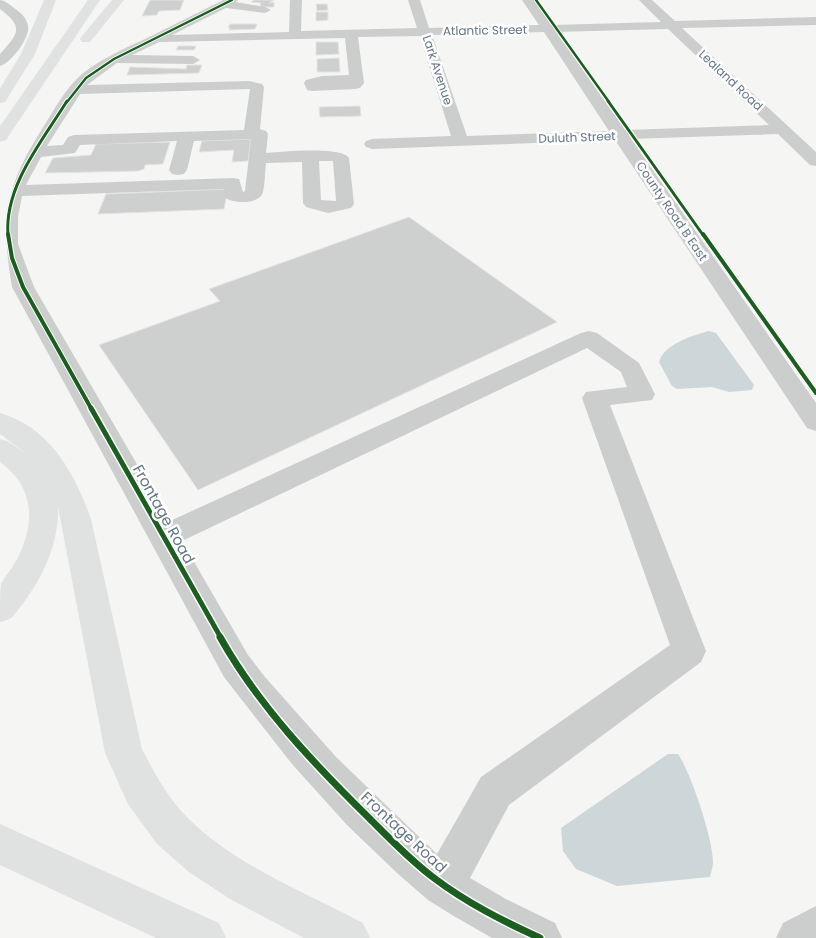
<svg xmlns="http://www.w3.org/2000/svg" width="816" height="938" viewBox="0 0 816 938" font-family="Poppins,sans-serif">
<rect width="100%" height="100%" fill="#f5f5f3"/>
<g fill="#cdd6d8">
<path d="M 709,331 L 716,333 L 754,385 L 752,390 L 729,392 L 712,387 L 677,389 L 672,386 L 659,362 C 663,345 693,335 709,331 Z"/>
<path d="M 668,754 L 678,754 C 691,773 713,839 713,862 C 713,867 711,872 710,877 L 617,886 L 576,869 L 563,851 L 561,828 Z"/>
</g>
<g fill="#ced0d0" stroke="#e4e4e2">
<polygon points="150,0 184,0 180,10 159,11 157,15 142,16"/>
<polygon points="254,0 274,0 269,3 274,2 274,7 260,7 261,3 251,2"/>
<polygon points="316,4 327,4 328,10 317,11"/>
<polygon points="316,12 328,12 328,20 316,21"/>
<polygon points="230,24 257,24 255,29 229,30 230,28 228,28"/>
<polygon points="316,42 338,42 339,54 316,55"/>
<polygon points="178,46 196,46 194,50 176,50"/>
<polygon points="339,58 340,72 317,72 317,59"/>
<polygon points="187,65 202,65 199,73 127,75 130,67 186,69"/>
<polygon points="360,106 361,116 320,117 319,107"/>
<polygon points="251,139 248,161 232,162 234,150 199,152 202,141"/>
<polygon points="170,142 163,164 145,165 144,169 138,171 45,173 53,158 91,155 96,144"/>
<polygon points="228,189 224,209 98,214 106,194"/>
<polygon points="409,217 557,322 198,490 99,345 220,301 209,289"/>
</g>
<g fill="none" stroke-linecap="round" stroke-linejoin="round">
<g fill="#cccece" fill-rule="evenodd">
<path d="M 0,0 C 6,1 9,4 14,8 C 20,12 27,18 28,26 C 31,37 10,64 0,66 L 0,54 C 19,33 24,27 0,9 Z"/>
<path d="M 223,0 L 238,0 L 236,2 L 265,7 L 271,10 L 265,13 L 226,8 L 172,35 L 289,32 L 290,0 L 302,0 L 301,31 L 417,28 L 408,0 L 420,0 L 429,28 L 539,25 L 522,0 L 534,0 L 551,25 L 661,22 L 639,0 L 652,0 L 675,21 L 816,17 L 816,25 L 682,28 L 816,152 L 816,166 L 810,165 L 778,134 L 631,139 L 816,403 L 816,431 L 807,428 L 615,140 L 372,149 L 366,147 L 364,144 L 366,141 L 372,139 L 451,136 L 420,36 L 358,37 L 364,83 L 360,88 L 355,89 L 312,91 L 307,90 L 304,83 L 306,80 L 322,76 L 349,75 L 345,38 L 159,42 L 132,55 L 193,56 L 200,60 L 193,64 L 117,63 L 87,85 L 249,81 L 262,84 L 264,87 L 260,129 L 266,131 L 268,134 L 266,153 C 282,152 341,146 349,158 L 354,204 L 351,208 L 328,213 L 306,207 L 303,203 L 302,162 L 266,163 C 265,172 265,183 263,192 C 259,205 236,203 227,199 L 224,195 L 224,189 L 22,196 L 18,217 L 18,244 L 34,287 L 170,521 L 581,333 L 589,331 L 597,333 L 639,363 L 655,394 L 652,400 L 610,405 L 706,651 L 701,662 L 509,805 L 470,878 L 506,899 L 555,923 L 562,938 L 492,938 L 452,915 L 428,900 L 397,873 L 347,825 L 292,764 L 224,677 L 12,287 C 0,216 6,185 44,126 C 55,108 66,88 82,74 C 101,59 123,49 145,39 C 171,26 197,13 223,0 ZM 668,29 L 769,125 L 625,130 L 556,32 ZM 544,32 L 609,131 L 467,136 L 432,35 ZM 250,89 L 244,130 L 74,135 L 68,137 L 63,145 L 47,146 L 80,94 ZM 251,139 L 245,191 L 243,192 L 239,179 L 233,178 L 26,185 L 41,157 L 75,153 L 80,145 L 177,141 L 169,170 L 172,174 L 178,175 L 184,174 L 187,170 L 194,141 ZM 319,161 L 333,161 L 336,201 L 321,200 ZM 587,348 L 621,372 L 627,387 L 586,392 L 582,398 L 670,645 L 481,777 L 437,854 L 337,758 L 265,677 L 248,655 L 182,541 Z"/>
<polygon points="816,906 816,938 776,938 783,923"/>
</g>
<polygon fill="#e0e1e1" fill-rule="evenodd" points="0,824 219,923 226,938 156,938 0,865"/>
<g fill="#e0e1e1" fill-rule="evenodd">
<polygon points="44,0 56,0 35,54 5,102 0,103 0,88 21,54"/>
<polygon points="88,0 100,0 6,140 0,142 0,126"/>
<polygon points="112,0 124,0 90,42 82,42 80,39 82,36"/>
<path d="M 0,413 C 50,427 75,474 91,519 L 142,749 C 154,772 167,797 186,816 C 232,864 305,892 363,923 L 370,938 L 304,938 L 230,899 L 189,872 L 157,844 L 128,804 L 105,753 L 58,507 C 59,543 43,578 21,606 C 18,609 15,615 11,618 C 8,620 3,621 0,622 C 0,613 0,590 1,584 C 5,576 12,569 16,561 C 36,525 35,487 0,462 L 0,439 L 9,442 L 27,454 L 0,434 Z"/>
</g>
<defs>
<g id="cycleway-far4">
<polyline points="536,0 609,102"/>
<polyline points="67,102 86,78 114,59 232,0"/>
</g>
<g id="cycleway-far3">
<polyline points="608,101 703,235"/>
<path d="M 8,235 C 4,186 43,140 67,101"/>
</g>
<g id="cycleway-far2">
<polyline points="8,234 12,258 23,287 92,410"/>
<polyline points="703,234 816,393"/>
</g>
<polyline id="cycleway-far1" points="91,408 221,638"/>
<path id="cycleway" d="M 220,637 C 258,705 314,764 370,819 C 390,839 411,861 434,878 C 467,903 503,921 540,938"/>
</defs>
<use href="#cycleway-far4" stroke="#fff" stroke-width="4"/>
<use href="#cycleway-far3" stroke="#fff" stroke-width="5"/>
<use href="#cycleway-far2" stroke="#fff" stroke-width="6"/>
<use href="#cycleway-far1" stroke="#fff" stroke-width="8"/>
<use href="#cycleway" stroke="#fff" stroke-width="10"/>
<use href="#cycleway-far4" stroke="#1b5e20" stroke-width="2.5"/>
<use href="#cycleway-far3" stroke="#1b5e20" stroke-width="3"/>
<use href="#cycleway-far2" stroke="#1b5e20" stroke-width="4"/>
<use href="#cycleway-far1" stroke="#1b5e20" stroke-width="5"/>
<use href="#cycleway" stroke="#1b5e20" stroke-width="7"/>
</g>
<g text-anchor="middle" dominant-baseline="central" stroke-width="5" stroke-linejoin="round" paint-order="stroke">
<g font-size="12" fill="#637584" stroke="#fff">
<text transform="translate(485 30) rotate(-1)">Atlantic Street</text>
<text transform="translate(438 70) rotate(72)">Lark Avenue</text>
<text transform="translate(731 80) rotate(43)">Lealand Road</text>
<text transform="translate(577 137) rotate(-2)">Duluth Street</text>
<text transform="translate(672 211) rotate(56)">County Road B East</text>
</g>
<g font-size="15" fill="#637584" stroke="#fff">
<text transform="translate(164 514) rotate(61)">Frontage Road</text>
<text transform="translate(404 832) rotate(43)">Frontage Road</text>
</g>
</g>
</svg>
